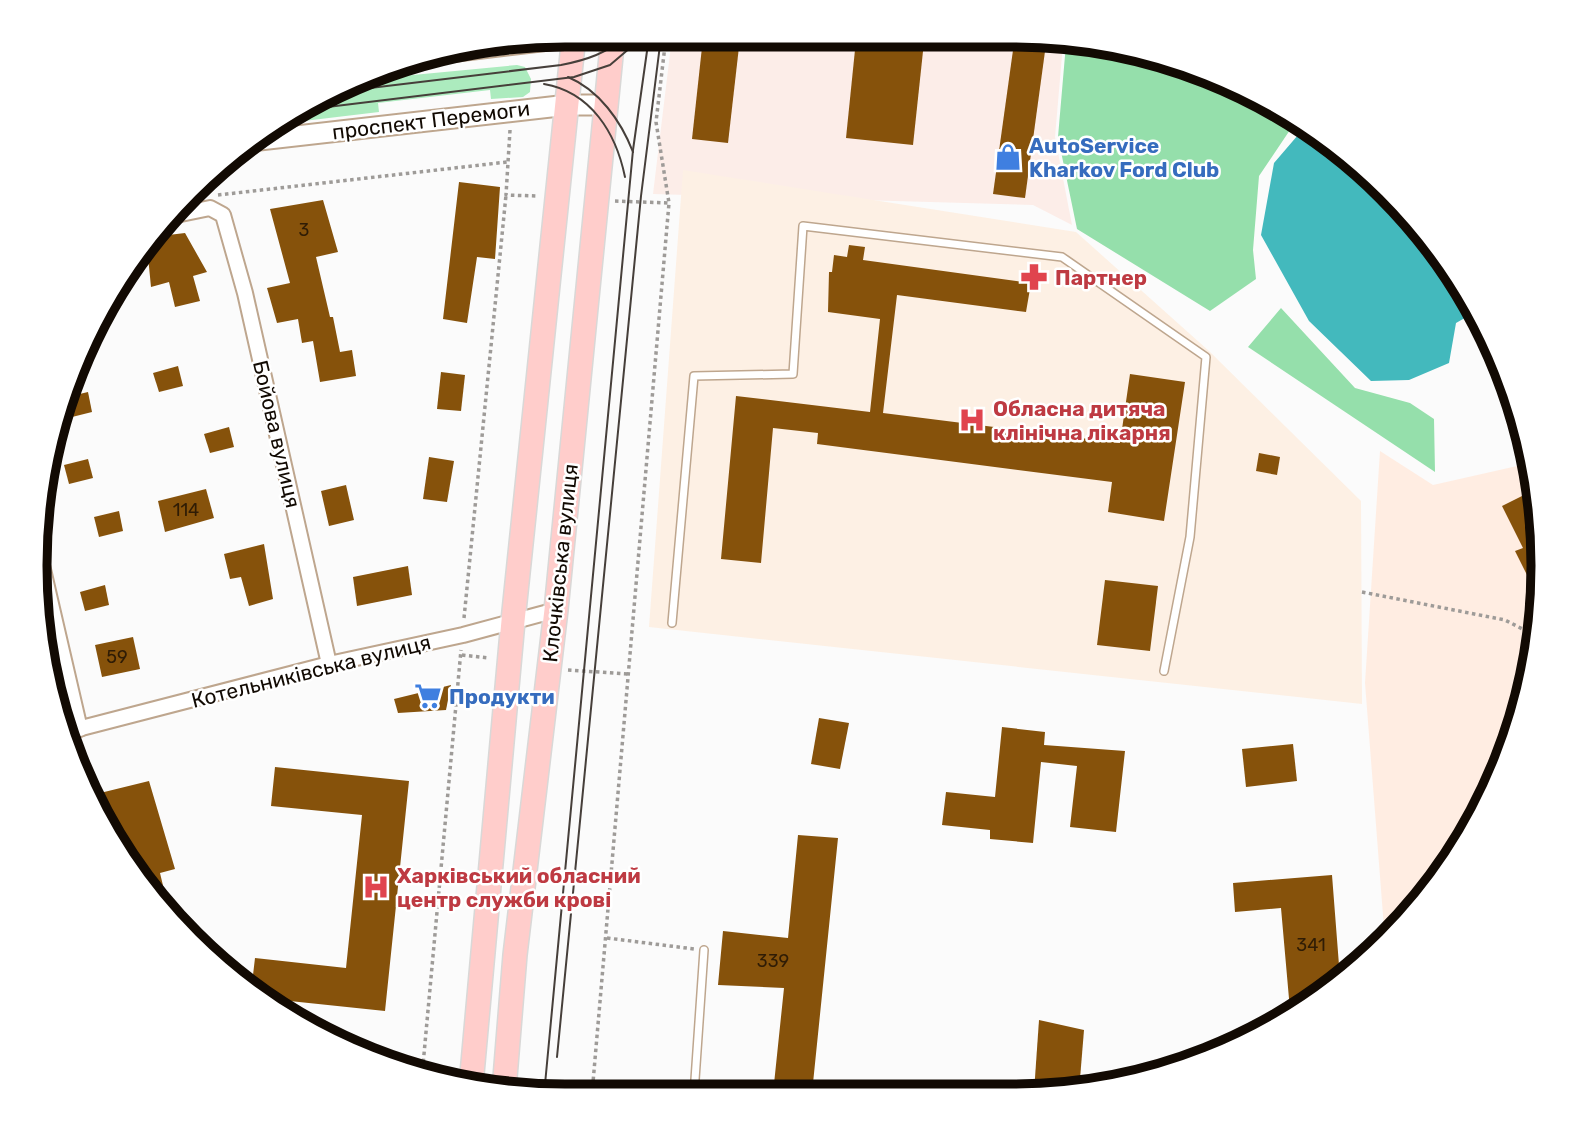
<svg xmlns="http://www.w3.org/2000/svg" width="1578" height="1131" viewBox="0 0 1578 1131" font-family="Rubik,sans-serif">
<rect width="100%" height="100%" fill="#fbfbfb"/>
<polygon fill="#fcede8" points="672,37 1063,44 1055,137 1072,225 1033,205 653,194"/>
<polygon fill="#ffede2" points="1380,451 1433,485 1531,463 1539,497 1542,601 1525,703 1488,800 1433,889 1385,941 1365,683"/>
<polygon fill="#fdf0e4" points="683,170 1076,232 1209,351 1361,501 1362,704 649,627"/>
<polygon fill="#acebbe" points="517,65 525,67 531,79 530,92 523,97 491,99 490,90 378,103 379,112 270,125 371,79"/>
<g fill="#95dfab">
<polygon points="1066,44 1116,45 1278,106 1296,121 1259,176 1253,250 1256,279 1210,311 1077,229 1058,137"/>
<polygon points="1281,308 1355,388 1410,403 1434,419 1435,472 1248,347"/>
</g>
<polygon fill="#43b9bd" points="1304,128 1412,216 1472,301 1477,311 1456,323 1449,363 1409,380 1371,381 1309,321 1261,235 1274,163"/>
<g fill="#86520b">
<polygon points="703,38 740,38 728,143 692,139"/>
<polygon points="856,40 924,42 913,145 846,138"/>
<polygon points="1014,43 1046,44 1025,198 993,194"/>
<polygon points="459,182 500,187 495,259 477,257 467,323 443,319"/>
<polygon points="323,200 338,252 316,257 330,317 333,317 340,352 352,350 356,376 320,382 313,341 302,343 298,319 277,323 267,288 290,283 270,209"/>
<polygon points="185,233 207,272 193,276 200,301 175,307 169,282 151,287 147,246 152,237"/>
<polygon points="849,245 865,247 863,260 1031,283 1026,312 897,295 883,413 1120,443 1130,374 1185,382 1164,521 1108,512 1112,482 817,444 818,433 773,428 761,563 721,559 736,396 870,412 880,319 828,312 829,272 832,272 834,255 847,257"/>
<polygon points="178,366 183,386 159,392 153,373"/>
<polygon points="441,372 465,375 461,411 437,409"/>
<polygon points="88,392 92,412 68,418 65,404 67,397"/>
<polygon points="229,427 234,447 210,453 204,434"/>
<polygon points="1259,453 1280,457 1277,475 1256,471"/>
<polygon points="429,457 454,461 447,502 423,499"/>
<polygon points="88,459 93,478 69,484 64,465"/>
<polygon points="346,485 354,520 329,526 321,491"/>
<polygon points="206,489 214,518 165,532 158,501"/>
<polygon points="1522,496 1540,531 1541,603 1515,551 1523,548 1502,506"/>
<polygon points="119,511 123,531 99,537 94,517"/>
<polygon points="264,544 273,599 249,606 241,577 230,579 224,554"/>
<polygon points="408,566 412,595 357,606 353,577"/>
<polygon points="1105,580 1158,586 1150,651 1097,645"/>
<polygon points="105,585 109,605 85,611 80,592"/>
<polygon points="133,637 140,669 102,677 95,645"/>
<polygon points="451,685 446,710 398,713 394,699"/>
<polygon points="819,718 849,723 840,769 811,764"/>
<polygon points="1002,727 1045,732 1044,745 1125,751 1116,832 1070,827 1077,766 1041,762 1033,843 990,839 990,830 942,825 946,792 995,797"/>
<polygon points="1293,744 1297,781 1246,787 1242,749"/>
<polygon points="275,767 409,781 385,1011 261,998 251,992 255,958 346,968 362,815 271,806"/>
<polygon points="149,781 175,869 160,873 171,919 92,795"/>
<polygon points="798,835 838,838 812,1093 782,1093 783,1084 774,1084 784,988 718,985 723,931 788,938"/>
<polygon points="1332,875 1340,978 1290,1010 1281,908 1235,912 1233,883"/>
<polygon points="1039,1020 1084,1030 1079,1091 1034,1092"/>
</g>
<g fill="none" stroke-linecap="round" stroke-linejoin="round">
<defs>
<g id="lane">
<polyline points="672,623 694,376 793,374 803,226 1062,257 1206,357 1190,537 1164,671"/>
<polyline points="694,1094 704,950"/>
</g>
<g id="street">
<polyline points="166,217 210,208 223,215 245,293 329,664"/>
<polyline points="42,565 80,729"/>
<polyline points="66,732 329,664 463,635 556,610"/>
</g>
<g id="secondary">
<polyline points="424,55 591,35"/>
<polyline points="252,141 568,105 605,105"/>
</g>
<g id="primary">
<polyline points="471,1085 513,621 574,35"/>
<polyline points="504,1090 515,955 556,610 613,36"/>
</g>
</defs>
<use href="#lane" stroke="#bea68e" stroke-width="10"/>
<use href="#street" stroke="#bea68e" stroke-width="18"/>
<use href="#secondary" stroke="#bea68e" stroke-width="23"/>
<use href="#primary" stroke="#d9d8d7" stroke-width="26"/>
<g stroke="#9e9b98" stroke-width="3.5" stroke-dasharray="3.5 3.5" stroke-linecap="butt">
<polyline points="510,130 506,195 537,196"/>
<polyline points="218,195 507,162"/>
<polyline points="615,201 669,203"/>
<polyline points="1362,592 1505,620 1536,636"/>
<polyline points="464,618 506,195"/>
<polyline points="462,655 489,658"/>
<polyline points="568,670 628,674"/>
<polyline points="607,938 694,949"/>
<polyline points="422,1076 461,650"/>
<polyline points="592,1094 669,203 656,122 666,37"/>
</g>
<use href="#lane" stroke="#fff" stroke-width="7"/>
<use href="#street" stroke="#fff" stroke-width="14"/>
<use href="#secondary" stroke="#fff" stroke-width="19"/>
<use href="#primary" stroke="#ffcdcb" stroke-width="23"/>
<g stroke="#463f3a" stroke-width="2">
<path d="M 568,77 C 599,90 621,121 633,152"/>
<path d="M 544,84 C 591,92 616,133 625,177"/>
<path d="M 345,91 L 561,65 C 587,60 607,53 627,36"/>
<polyline points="303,110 574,77 610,65 644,36"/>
<polyline points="557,1057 641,196 661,37"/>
<polyline points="544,1095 633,150 649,37"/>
</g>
</g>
<defs>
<symbol id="shop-bare" viewBox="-9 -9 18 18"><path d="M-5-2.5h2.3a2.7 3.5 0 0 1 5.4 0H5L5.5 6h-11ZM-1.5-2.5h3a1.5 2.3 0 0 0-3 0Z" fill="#3f7fe0" stroke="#fff" stroke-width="2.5" paint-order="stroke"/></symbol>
<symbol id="pharmacy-bare" viewBox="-9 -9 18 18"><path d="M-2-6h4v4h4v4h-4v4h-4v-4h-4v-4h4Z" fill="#e0444e" stroke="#fff" stroke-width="2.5" paint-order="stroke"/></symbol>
<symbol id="hospital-bare" viewBox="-9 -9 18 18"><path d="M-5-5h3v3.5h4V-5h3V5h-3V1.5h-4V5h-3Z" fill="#e0444e" stroke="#fff" stroke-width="2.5" paint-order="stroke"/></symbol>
<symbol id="supermarket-bare" viewBox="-9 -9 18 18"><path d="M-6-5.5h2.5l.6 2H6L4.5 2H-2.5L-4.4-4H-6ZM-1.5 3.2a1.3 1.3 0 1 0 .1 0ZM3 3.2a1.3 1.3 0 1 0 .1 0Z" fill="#3f7fe0" stroke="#fff" stroke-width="2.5" paint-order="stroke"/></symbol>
</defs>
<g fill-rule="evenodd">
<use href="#shop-bare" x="989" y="138" width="38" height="38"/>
<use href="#pharmacy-bare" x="1015" y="258" width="38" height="38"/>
<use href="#hospital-bare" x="953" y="401" width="38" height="38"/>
<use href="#supermarket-bare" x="409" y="677" width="38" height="38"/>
<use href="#hospital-bare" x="357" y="868" width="38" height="38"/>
</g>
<g text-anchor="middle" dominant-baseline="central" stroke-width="5" stroke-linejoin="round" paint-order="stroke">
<g font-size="18" fill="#2f1c05">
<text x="304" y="230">3</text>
<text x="186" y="510">114</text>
<text x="117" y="657">59</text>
<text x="1311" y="945">341</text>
<text x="773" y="961">339</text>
</g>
<g font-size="21" fill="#120a03" stroke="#fff">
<text transform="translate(431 120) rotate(-7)">проспект Перемоги</text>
<text transform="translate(277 434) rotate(77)">Бойова вулиця</text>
<text transform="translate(560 563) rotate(-84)">Клочківська вулиця</text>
<text transform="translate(311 671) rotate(-14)">Котельниківська вулиця</text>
</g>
<g font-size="21" font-weight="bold" fill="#366cbe" stroke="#fff" text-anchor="start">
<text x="1029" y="145">AutoService<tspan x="1029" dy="24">Kharkov Ford Club</tspan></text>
<text x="449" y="696">Продукти</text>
</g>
<g font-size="21" font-weight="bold" fill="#be3a42" stroke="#fff" text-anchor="start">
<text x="1055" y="277">Партнер</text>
<text x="993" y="408">Обласна дитяча<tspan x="993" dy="24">клінічна лікарня</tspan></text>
<text x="397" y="875">Харківський обласний<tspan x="397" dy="24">центр служби крові</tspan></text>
</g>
</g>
<path d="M0 0H1578V1131H0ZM565 47H1013A518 518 0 0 1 1531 565V566A518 518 0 0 1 1013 1084H565A518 518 0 0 1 47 566V565A518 518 0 0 1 565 47Z" fill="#fff" fill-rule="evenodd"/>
<path fill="none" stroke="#120a03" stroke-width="9" d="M565 47H1013A518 518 0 0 1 1531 565V566A518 518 0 0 1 1013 1084H565A518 518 0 0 1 47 566V565A518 518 0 0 1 565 47Z"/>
</svg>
